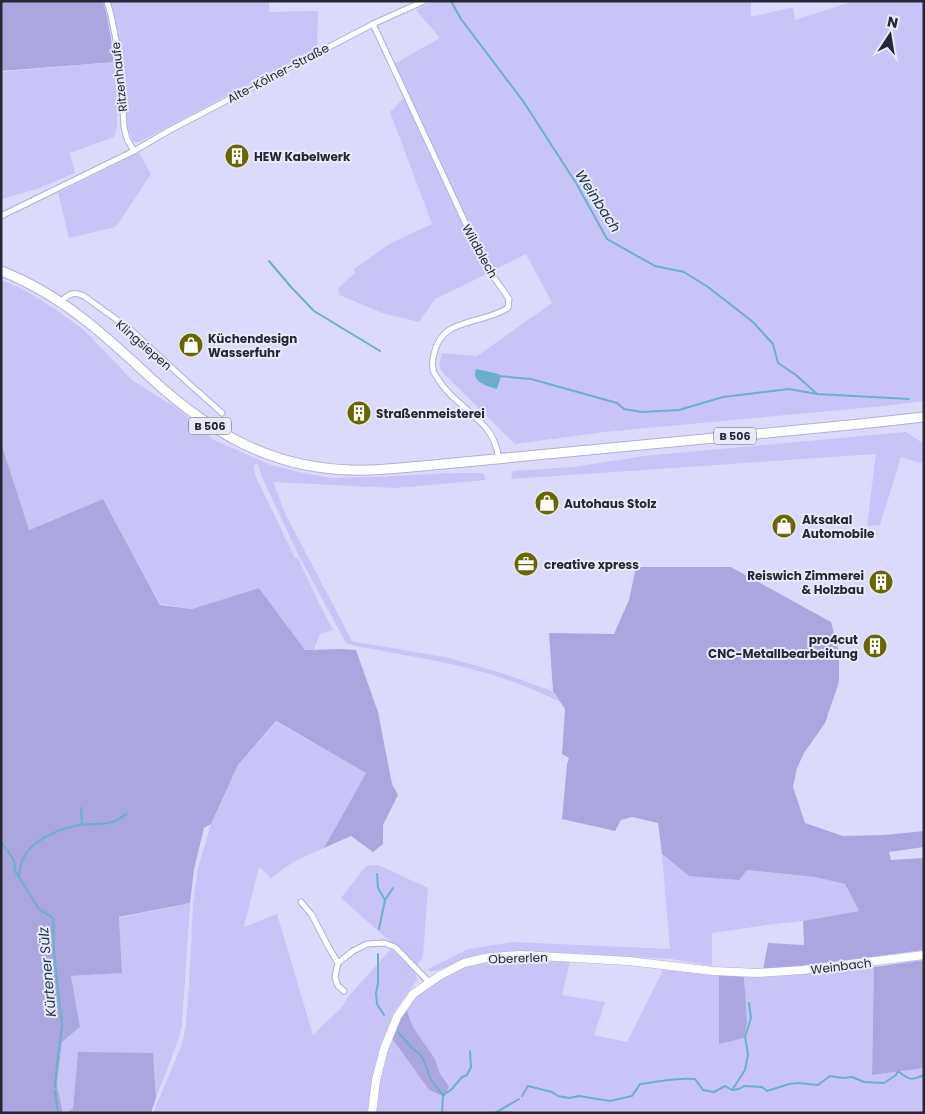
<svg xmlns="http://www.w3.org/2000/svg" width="925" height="1114" viewBox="0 0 925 1114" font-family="Poppins,sans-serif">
<rect width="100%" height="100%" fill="#dcdafc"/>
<g fill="#c8c4f8">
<polygon points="111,1 269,1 269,12 318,11 317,48 139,142 133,142 127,126 122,60"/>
<polygon points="433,1 751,1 751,17 793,7 795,20 854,1 924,1 924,401 884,406 604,432 515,444 442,372 439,365 442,353 477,356 552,303 526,254 494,270 484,255 465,217 394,64 440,38 416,10"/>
<polygon points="116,62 117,127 114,137 70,153 75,173 40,188 1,199 1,72"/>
<polygon points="404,98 472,246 489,273 435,299 419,322 382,313 340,295 338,288 355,273 354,269 391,243 432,224 390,112"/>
<polygon points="139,153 151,174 118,224 115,227 69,238 58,193"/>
<path d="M 1,280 L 23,289 L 58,311 L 85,331 L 132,380 L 178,409 L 214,440 L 271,465 L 299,472 L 331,478 L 371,477 L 455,473 L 483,473 L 486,480 L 395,488 L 273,482 L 286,515 L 352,641 L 449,658 L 502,673 L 552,691 L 560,702 C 494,668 427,659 355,646 L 346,643 L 300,558 L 261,475 L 258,464 L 254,465 L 255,475 L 295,558 L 298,558 L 319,603 L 333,630 L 320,634 L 314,649 L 305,650 L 259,588 L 192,609 L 160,604 L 103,499 L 28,530 L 1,442 Z"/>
<polygon points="906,432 921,442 924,441 924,464 901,457 880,525 867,526 876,454 511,479 513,471 574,467 644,456"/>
<polygon points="276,722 366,773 324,848 293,862 271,878 259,867 244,927 277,914 313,1035 342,1007 348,997 391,949 415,972 417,980 393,1014 381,1047 369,1113 153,1113 182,1044 186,1024 189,985 193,903 198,868 211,824 238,765"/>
<polygon points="662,854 689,876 747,870 815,877 845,884 859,911 803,921 767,925 712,933 712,966 671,959 521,951 464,960 436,971 428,971 428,969 468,949 513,942 670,949"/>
<polygon points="378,865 428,888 423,957 417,965 341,898 366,866"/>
<polygon points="190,903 182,1025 177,1044 156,1098 153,1053 78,1053 73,1108 66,1113 63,1113 57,1085 62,1042 80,1027 71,976 122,973 119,918"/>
<path d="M 489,960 L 570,962 L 562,995 L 605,1002 L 594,1035 L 627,1042 L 663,970 L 719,975 L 720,1044 L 747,1022 L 744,977 L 791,975 L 874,967 L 872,1075 L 924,1068 L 924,1113 L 376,1113 C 379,1087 382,1062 391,1037 L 429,1090 L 445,1097 L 449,1085 L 439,1072 L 435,1059 L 413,1027 L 406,1008 C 420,989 441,975 462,966 C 471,963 480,962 489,960 Z"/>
</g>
<g fill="#aba6df">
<polygon points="1,1 103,1 107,16 115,62 1,71"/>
<polygon points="1,443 29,530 103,499 160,605 192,609 259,588 305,650 342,649 356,650 378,712 392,784 398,795 383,825 383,844 373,852 351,836 324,848 366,773 276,721 238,765 211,824 204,828 194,869 190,903 119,917 122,973 71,976 80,1027 62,1042 57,1085 63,1113 1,1113"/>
<polygon points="636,567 731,567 831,622 839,653 839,682 825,723 804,753 797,768 793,787 805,823 843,836 884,835 924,831 924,847 889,852 891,860 924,858 924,950 795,967 763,970 768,943 804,945 803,921 859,911 845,884 815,877 747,870 739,880 689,876 662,854 658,823 632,817 621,820 615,831 562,819 567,764 569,758 562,754 565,709 553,691 549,633 614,634 629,600"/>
<polygon points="924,960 924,1068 872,1075 874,967"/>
<polygon points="719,975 744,977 747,1022 744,1038 719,1044"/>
<polygon points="406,1008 413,1027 435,1059 439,1072 449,1086 445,1097 429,1090 391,1037 399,1019"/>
<polygon points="78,1052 153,1053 156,1098 151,1113 66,1113 73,1108"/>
</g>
<path fill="#6cafcd" d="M 476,369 L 499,374 L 501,376 L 497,389 C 487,386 471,382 476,369 Z"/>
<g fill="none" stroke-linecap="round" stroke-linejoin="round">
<g stroke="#6cafcd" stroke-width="2">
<polyline points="451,1 461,19 523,101 545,135 576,183 607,239 655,266 684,272 708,287 753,322 773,344 778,363 796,375 817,394 909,399"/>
<polyline points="269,261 291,287 314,311 380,351"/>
<polyline points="498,376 531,379 617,403 624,409 642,412 679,410 723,397 789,389 817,394"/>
<polyline points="81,808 82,825"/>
<polyline points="1,842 14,860 15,871 39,909 53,918 54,953 62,1026 57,1064 55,1087"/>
<polyline points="377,874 378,888 385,900"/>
<path d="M 19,876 C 20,871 20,865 22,861 C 30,840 59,829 79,825 C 98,822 110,828 126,814"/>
<polyline points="379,929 385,900 393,888"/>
<polyline points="378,954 378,983 376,993 377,1004 384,1015"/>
<polyline points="398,1032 413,1049 420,1054 424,1061 431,1080 443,1095"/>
<polyline points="732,1090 745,1070 748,1054 745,1037 751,1018 749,1003"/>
<polyline points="55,1091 58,1113"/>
<path d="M 522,1096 L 528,1086 L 552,1092 L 558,1096 L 569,1098 L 579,1096 L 610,1101 L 632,1096 L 640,1084 C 658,1082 676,1077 695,1079 L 703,1090 L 714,1092 L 725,1086 L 732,1090 L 739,1089 L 744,1086 L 762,1087 L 767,1091 L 789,1084 L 798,1083 L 818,1085 L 830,1076 L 843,1078 L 852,1077 L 864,1082 L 884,1083 L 896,1075 L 898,1071 C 909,1080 911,1081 924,1075"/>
<polyline points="442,1113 443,1095 451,1090 462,1077 467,1075 471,1067 470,1051"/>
<polyline points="495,1113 519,1099"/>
</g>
<defs>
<g id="street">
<polyline points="107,1 111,15 120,60 124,127 127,139 134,151"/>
<path d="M 373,24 L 484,263 L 509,299 L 508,308 C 491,319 469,319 451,329 C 442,334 436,344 434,354 C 433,358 432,364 433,369 C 433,372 436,376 438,379 C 450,399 471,410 486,428 C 494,437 497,447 499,459"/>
<polyline points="1,216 134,151 170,130 373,24 424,1"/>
<path d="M 61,302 C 68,294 74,291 84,296 L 131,330 L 184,379 L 222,413"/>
<polyline points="301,902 312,915 328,946 338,963"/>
<polyline points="344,991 338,986 335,977 338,963 353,951 367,944 384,943 395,947 429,982"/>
</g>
<polyline id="secondary" points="372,1113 376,1080 384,1049 397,1017 413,994 439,976 464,963 490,957 521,955 629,961 713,971 758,973 802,970 924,955"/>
<path id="primary" d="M 1,271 C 61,294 106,336 152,379 C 210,432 270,468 351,470 C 375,471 399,468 423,466 L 860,424 L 924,417"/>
</defs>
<use href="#street" stroke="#b1aed7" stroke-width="7"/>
<use href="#secondary" stroke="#b1aed7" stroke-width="9"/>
<use href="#primary" stroke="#b1aed7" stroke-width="11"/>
<use href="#street" stroke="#fff" stroke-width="5"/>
<use href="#secondary" stroke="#fff" stroke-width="8"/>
<use href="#primary" stroke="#fff" stroke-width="9"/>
</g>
<defs>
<symbol id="building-disc" viewBox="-11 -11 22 22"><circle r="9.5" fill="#686600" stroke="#eae9fa"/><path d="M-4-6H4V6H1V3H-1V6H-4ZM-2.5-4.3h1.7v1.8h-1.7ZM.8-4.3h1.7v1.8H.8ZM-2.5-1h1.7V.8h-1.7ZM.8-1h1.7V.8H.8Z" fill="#fff"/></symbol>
<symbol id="shop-disc" viewBox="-11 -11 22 22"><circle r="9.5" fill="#686600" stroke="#eae9fa"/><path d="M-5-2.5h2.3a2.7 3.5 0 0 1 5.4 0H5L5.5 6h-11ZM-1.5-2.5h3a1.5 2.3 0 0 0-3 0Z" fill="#fff"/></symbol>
<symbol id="office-disc" viewBox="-11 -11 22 22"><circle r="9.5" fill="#686600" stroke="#eae9fa"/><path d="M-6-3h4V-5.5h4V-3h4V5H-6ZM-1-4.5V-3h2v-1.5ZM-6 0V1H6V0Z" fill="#fff"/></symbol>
</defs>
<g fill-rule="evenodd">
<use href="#building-disc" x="223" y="142" width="28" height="28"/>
<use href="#shop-disc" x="177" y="331" width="28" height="28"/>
<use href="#building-disc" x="345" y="399" width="28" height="28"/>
<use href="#shop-disc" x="533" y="489" width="28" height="28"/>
<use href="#shop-disc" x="770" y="512" width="28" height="28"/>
<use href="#office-disc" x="512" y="550" width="28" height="28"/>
<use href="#building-disc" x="867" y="568" width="28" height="28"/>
<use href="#building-disc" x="861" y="632" width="28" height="28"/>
</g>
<g text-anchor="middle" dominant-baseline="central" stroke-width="4" stroke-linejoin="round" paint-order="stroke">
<g fill="#eae9fa" stroke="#626071" stroke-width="1">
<rect x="189" y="417.5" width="42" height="17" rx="4"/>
<rect x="714" y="427.5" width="42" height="17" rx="4"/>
</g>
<g font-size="11" font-weight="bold" fill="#272636">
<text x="210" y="426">B 506</text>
<text x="735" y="436">B 506</text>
</g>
<g font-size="12" fill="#272636" stroke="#eae9fa">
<text transform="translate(278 73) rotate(-28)">Alte-Kölner-Straße</text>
<text transform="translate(119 77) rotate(-96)">Ritzenhaufe</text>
<text transform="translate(480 251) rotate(61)">Wildblech</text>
<text transform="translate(144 345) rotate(41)">Klingsiepen</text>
<text transform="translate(518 958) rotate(-2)">Obererlen</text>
<text transform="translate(841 966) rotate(-7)">Weinbach</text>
</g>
<g font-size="12" font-weight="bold" fill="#272636" stroke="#eae9fa" text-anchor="start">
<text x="254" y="156">HEW Kabelwerk</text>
<text x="208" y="338">Küchendesign<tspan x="208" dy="14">Wasserfuhr</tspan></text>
<text x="376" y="413">Straßenmeisterei</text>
<text x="564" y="503">Autohaus Stolz</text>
<text x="802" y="519">Aksakal<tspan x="802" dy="14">Automobile</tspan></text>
<text x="544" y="564">creative xpress</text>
<text x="864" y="575" text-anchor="end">Reiswich Zimmerei<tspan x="864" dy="14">&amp; Holzbau</tspan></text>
<text x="858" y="639" text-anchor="end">pro4cut<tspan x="858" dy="14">CNC-Metallbearbeitung</tspan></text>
</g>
<g font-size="14" font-style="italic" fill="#173744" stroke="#eae9fa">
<text transform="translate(598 201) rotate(57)">Weinbach</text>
<text transform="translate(47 972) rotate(-95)">Kürtener Sülz</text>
</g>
</g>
<rect width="925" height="1114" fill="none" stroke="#272636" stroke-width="5"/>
<g transform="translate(890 35) rotate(12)" stroke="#eae9fa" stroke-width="4" paint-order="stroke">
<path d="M0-4L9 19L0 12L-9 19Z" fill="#272636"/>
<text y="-8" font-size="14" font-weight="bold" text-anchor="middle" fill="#272636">N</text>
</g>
</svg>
